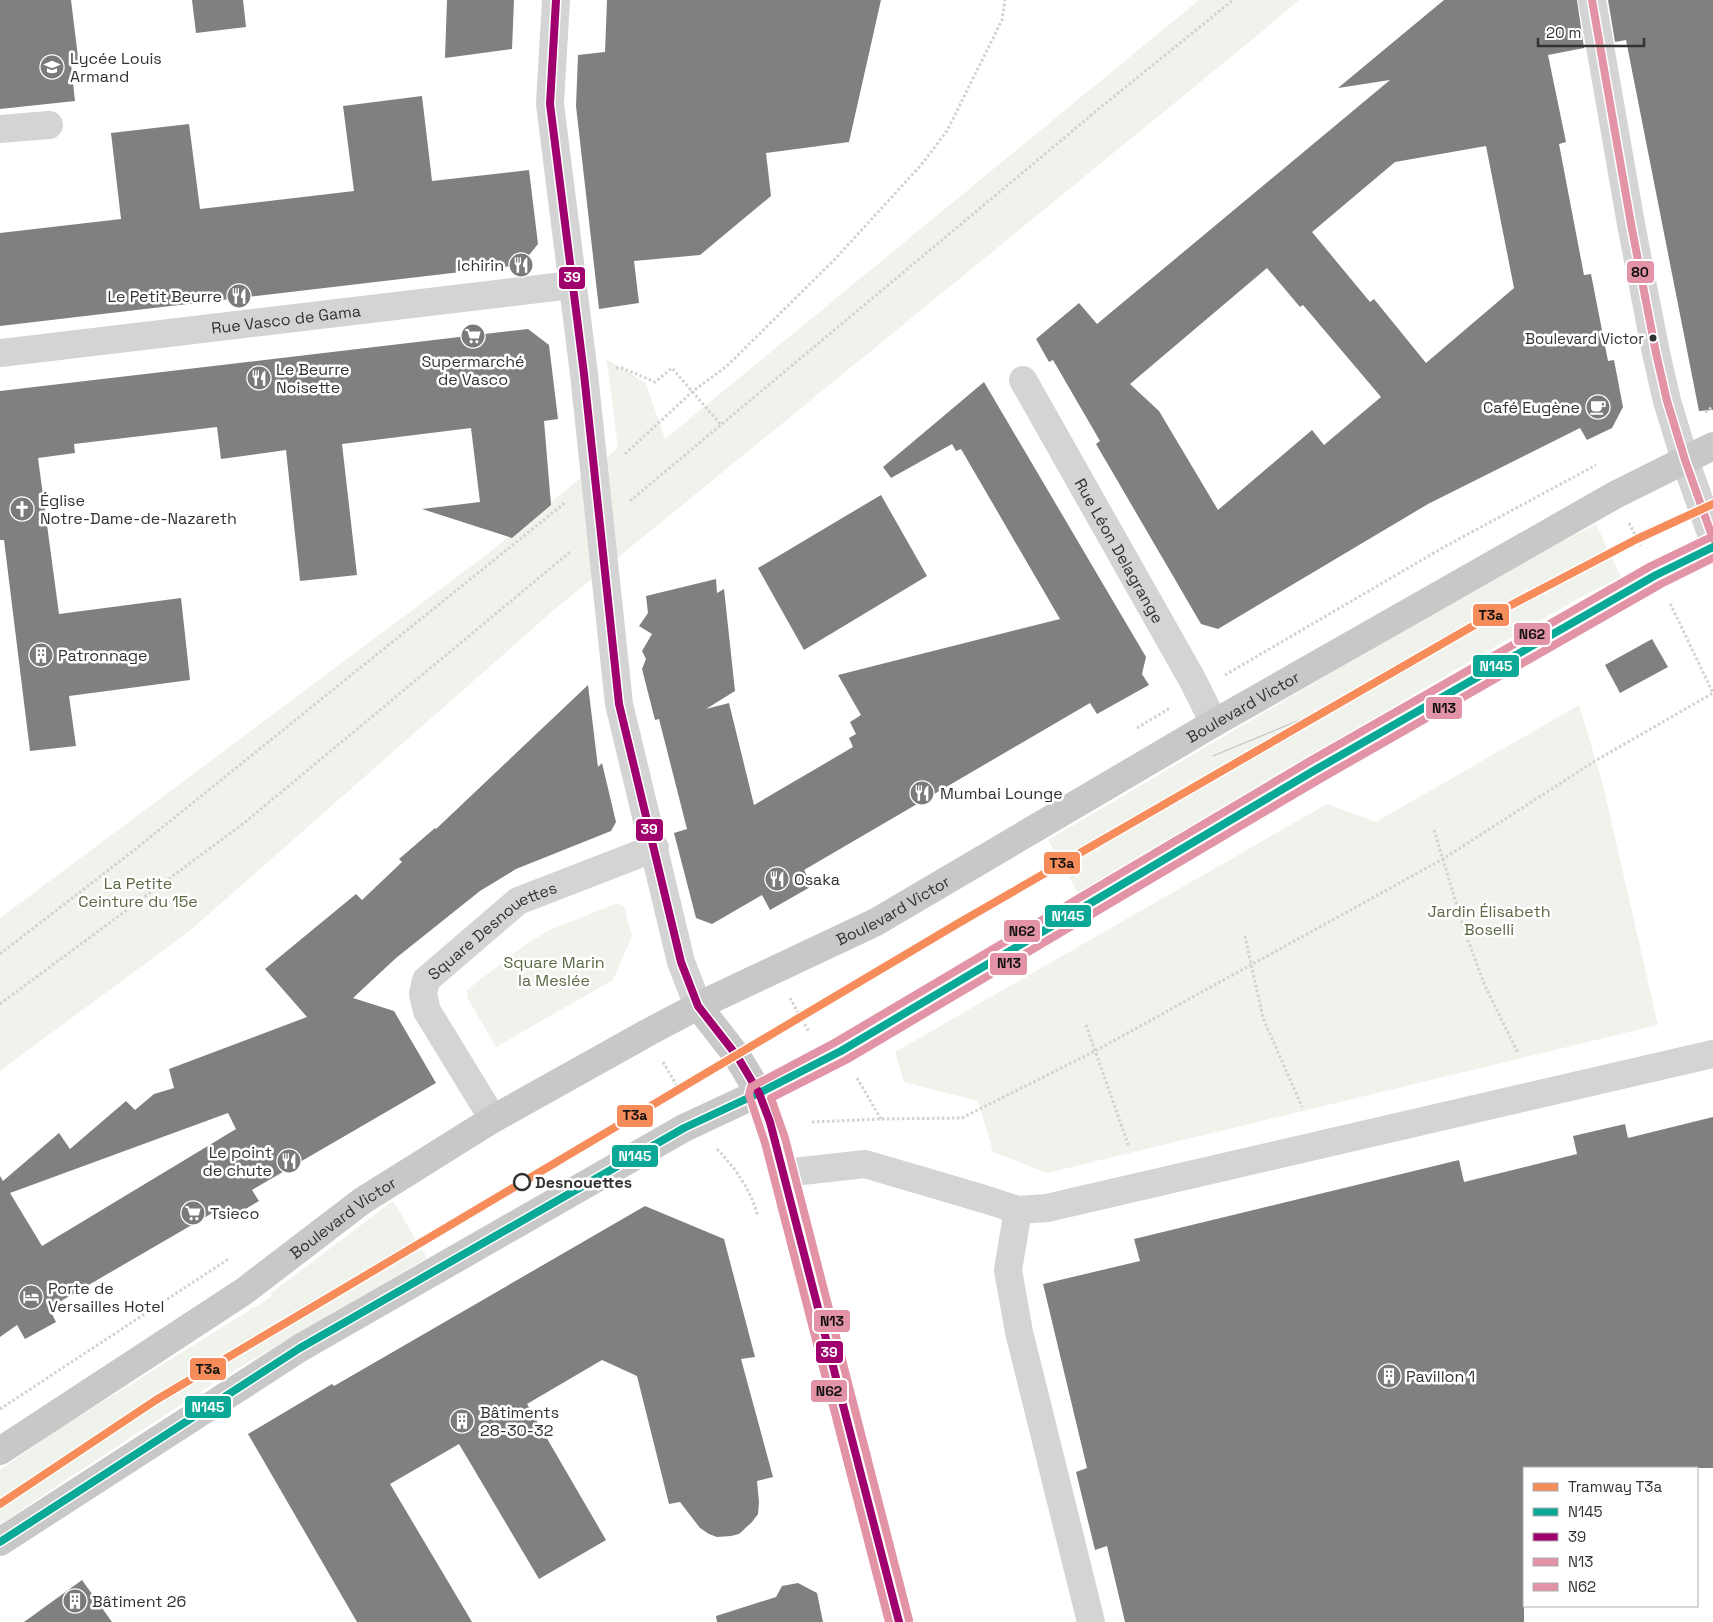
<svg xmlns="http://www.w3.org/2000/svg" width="1713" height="1622" viewBox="0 0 1713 1622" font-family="'Space Grotesk',sans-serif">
<rect width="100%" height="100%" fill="#fff"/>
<g fill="#f0f2ec">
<polygon points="1199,0 1299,0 1253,39 555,609 192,929 0,1071 0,918 481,559 618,448 608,369 606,359 646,383 665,439"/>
<polygon points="1596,524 1621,577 1581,597 1486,652 1078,893 1048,840 1501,573"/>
<polygon points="1579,705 1602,781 1658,1025 1047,1173 993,1152 978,1101 904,1082 895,1052 1311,813 1327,804 1376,822"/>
<polygon points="618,903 624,906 632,936 613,980 496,1047 467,997 467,990 526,944 550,930"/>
<polygon points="393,1201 427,1258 222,1378 64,1481 0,1525 0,1470 59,1429 271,1297 271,1293"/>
</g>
<g fill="#808080" fill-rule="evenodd">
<polygon points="0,0 71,0 79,65 71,64 75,101 0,109"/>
<polygon points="192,0 243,0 246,27 196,33"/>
<polygon points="447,0 514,0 512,49 445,58"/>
<polygon points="607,0 881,0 849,142 766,153 771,196 700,255 634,261 639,303 599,309 576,106 578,55 605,52"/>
<path d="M 1444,0 L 1577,0 L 1584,48 L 1548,55 L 1566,142 L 1559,144 L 1584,275 L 1591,274 L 1608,361 L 1614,360 L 1623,407 L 1612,428 L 1587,440 L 1580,428 L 1428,504 L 1218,629 L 1201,624 L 1096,444 L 1100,441 L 1053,360 L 1049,362 L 1036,339 L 1079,303 L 1097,324 L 1390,80 L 1338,88 ZM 1486,146 L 1514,288 L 1426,363 L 1374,299 L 1370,302 L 1312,232 L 1395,162 ZM 1267,268 L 1300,307 L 1303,305 L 1381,397 L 1324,445 L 1312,430 L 1218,510 L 1159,411 L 1130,384 Z"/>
<polygon points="1608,0 1713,0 1713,410 1699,411 1626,40 1615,42"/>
<polygon points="422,96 432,181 529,170 538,244 521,265 0,326 0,233 121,219 111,133 189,124 200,209 354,191 343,106"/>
<polygon points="528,329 549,345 558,419 544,421 551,505 512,538 422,509 480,502 471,428 342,444 357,575 300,581 286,450 221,459 217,427 74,444 75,453 38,458 59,614 181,598 190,680 69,696 76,746 30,751 4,540 0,540 0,391"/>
<polygon points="984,382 1146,657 1142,674 1149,685 1097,714 1090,703 852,842 804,870 812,886 770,910 762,895 712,924 696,918 674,833 687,829 659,719 655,720 642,669 646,659 642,651 652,634 639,626 648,613 646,596 716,579 717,593 724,589 735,691 706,709 729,703 754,805 853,747 849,738 856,734 850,722 861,715 838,675 1060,619 961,449 956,451 952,444 891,478 883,467"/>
<polygon points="881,495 927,576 804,650 758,568"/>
<polygon points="1652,639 1668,667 1620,693 1605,665"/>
<path d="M 588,685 L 598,767 L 602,763 L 616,822 L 611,831 L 516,869 L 480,891 L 396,958 L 353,998 L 394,1011 L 436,1083 L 252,1190 L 259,1201 L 227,1220 L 221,1208 L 49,1308 L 56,1322 L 25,1339 L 17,1325 L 0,1337 L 0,1176 L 3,1181 L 59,1133 L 70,1149 L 126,1101 L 135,1110 L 154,1094 L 174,1088 L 169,1069 L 307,1017 L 265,969 L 356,894 L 362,900 L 402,862 L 399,859 L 435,828 L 436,829 ZM 228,1113 L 236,1129 L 42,1246 L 10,1193 Z"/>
<polygon points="1713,1117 1713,1468 1524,1468 1524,1622 1125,1622 1107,1546 1095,1550 1076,1472 1087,1468 1043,1284 1140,1261 1134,1239 1459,1160 1464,1182 1577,1154 1573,1136 1625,1124 1628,1138"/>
<polygon points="645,1206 724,1239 755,1357 741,1359 773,1477 757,1481 759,1502 758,1514 752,1522 739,1534 731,1536 717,1537 709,1534 700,1528 680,1502 669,1504 637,1376 602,1360 527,1404 606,1540 539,1579 459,1444 390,1484 472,1622 357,1622 248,1434 332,1384 334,1386"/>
<polygon points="82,1580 112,1622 24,1622"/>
<polygon points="798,1583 817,1593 823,1622 717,1622 716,1616 776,1597 782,1586"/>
</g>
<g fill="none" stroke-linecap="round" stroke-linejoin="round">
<g stroke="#d2d2d2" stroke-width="3" stroke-dasharray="2.5 2.5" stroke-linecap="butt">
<polyline points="616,368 622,368 655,382 672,368 721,425"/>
<polyline points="1705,412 1713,407"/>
<polyline points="625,454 692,392 727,366 836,258 921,165 947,131 1002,20 1005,0"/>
<polyline points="630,501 1101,107 1233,0"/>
<polyline points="1629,523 1641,546"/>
<polyline points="1225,675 1444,547 1596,465"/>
<polyline points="1137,728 1170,708"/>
<polyline points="1434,830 1465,932 1485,986 1518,1053"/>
<polyline points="1245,936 1263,1018 1302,1107"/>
<polyline points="0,954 133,851 566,502"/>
<polyline points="790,998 809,1032"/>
<polyline points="0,1004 244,823 570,552"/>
<polyline points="1086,1025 1129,1147"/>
<polyline points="663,1062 681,1093"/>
<polyline points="857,1078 881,1119"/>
<polyline points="812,1122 881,1119 962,1118 1095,1051 1443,859 1595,761 1713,693 1670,603"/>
<path d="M 717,1149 C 736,1169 751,1190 758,1217"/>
<polyline points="0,1409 230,1258"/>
</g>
<g stroke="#d4d4d4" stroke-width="28">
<polyline points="556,0 550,104 584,374 619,704 681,962 698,1006"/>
<polyline points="1592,0 1631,224 1656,353 1667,401 1685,460 1713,539"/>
<polyline points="0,129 49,125"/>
<path id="s1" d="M 0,353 L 572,285"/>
<path id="s2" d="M 1023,380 L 1192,679 L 1214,723"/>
<path id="s3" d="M 493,1119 L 427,1011 L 423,994 L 426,980 L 518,901 L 655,848"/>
<polyline points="784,1173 865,1164 984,1199 1018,1210 1047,1208 1713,1054"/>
<polyline points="1018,1210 1008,1270 1019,1332 1091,1622"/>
</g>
<g stroke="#c8c8c8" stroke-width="28">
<polyline points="698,1006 737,1056 759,1093 770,1122 899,1622"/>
<path id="s4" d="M 0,1451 L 243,1292 L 362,1201 L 493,1119 L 647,1033 L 698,1006 L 876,922 L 1214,723 L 1615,495 L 1713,446"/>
<polyline points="0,1542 300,1348 684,1128 759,1093 841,1051 1315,770 1656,575 1713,547"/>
</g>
<polyline stroke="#bcbcbc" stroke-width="1" points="1213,756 1336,705"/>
<defs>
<polyline id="bus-1" points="0,1542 300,1348 684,1128 759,1093 841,1051 1315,770 1656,575 1713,547"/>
<polyline id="bus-2" points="556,0 550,104 584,374 619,704 681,962 698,1006 737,1056 759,1093 770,1122 899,1622"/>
<polyline id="bus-3" points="909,1620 785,1138 771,1098 846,1060 1320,779 1661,584 1713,558"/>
<polyline id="bus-4" points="889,1622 765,1143 749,1095 751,1087 836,1042 1310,761 1651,566 1709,538"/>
<polyline id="bus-5" points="1592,0 1631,224 1656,353 1667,401 1685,460 1713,539"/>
</defs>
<use href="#bus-1" stroke="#fff" stroke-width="11"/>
<use href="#bus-2" stroke="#fff" stroke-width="11"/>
<use href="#bus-3" stroke="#fff" stroke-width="11"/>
<use href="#bus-4" stroke="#fff" stroke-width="11"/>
<use href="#bus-5" stroke="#fff" stroke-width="11"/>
<use href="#bus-1" stroke="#0aa896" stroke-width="8"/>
<use href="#bus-2" stroke="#a0006e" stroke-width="8"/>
<use href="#bus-3" stroke="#e293a6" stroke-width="8"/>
<use href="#bus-4" stroke="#e293a6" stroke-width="8"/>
<use href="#bus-5" stroke="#e293a5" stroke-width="8"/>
<defs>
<polyline id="tram-1" points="0,1504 156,1400 957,924 1492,615 1637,539 1713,504"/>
</defs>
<use href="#tram-1" stroke="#fff" stroke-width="11"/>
<use href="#tram-1" stroke="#f68c59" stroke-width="8"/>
</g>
<defs>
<symbol id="school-disc" viewBox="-11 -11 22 22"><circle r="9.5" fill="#7a7a7a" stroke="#fff"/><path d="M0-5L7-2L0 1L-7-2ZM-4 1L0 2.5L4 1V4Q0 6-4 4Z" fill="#fff"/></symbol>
<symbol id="restaurant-disc" viewBox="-11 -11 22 22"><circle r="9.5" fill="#7a7a7a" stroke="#fff"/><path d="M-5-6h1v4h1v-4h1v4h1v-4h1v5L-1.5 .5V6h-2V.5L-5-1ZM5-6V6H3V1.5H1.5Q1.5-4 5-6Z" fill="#fff"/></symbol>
<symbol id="supermarket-disc" viewBox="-11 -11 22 22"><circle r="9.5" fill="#7a7a7a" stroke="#fff"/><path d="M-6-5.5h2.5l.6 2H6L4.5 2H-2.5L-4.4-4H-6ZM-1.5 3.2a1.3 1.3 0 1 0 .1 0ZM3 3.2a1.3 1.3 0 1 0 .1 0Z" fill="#fff"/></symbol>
<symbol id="cafe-disc" viewBox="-11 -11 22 22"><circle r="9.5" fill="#7a7a7a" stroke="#fff"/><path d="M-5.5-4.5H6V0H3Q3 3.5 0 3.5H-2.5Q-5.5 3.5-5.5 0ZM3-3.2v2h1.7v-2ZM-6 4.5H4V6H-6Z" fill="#fff"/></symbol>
<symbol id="church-disc" viewBox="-11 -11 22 22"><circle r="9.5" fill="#7a7a7a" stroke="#fff"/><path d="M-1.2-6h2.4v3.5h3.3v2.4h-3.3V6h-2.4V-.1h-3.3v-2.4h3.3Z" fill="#fff"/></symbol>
<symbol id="building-disc" viewBox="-11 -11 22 22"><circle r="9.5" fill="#7a7a7a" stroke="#fff"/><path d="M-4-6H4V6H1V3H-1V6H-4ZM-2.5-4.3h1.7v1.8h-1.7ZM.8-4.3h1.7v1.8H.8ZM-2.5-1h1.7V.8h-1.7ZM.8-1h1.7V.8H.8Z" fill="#fff"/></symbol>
<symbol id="hotel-disc" viewBox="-11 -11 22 22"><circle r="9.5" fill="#7a7a7a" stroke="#fff"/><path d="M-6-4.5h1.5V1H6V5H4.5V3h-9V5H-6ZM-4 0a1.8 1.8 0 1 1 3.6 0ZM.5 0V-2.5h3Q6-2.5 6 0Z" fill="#fff"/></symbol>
</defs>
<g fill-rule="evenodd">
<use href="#school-disc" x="38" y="53" width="28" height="28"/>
<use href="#restaurant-disc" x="507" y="251" width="28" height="28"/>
<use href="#restaurant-disc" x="225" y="282" width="28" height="28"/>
<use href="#supermarket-disc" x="459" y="322" width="28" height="28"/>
<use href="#restaurant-disc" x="245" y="364" width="28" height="28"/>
<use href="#cafe-disc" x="1584" y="393" width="28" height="28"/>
<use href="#church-disc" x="8" y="495" width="28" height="28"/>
<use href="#building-disc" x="27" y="641" width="28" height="28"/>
<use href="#restaurant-disc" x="908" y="779" width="28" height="28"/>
<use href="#restaurant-disc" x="763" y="865" width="28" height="28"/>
<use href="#restaurant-disc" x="275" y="1147" width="28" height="28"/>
<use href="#supermarket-disc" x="179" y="1199" width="28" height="28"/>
<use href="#hotel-disc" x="17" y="1283" width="28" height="28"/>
<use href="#building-disc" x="1375" y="1362" width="28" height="28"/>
<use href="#building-disc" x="448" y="1407" width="28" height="28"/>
<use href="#building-disc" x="61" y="1587" width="28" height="28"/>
</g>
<circle fill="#323232" stroke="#fff" stroke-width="2" cx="1653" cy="338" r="4.5"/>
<circle fill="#fff" stroke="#323232" stroke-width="2.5" cx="522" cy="1182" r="8"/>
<g text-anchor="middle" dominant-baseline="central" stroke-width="5" stroke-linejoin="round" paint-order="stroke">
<g font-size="15" fill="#323232" stroke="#fff" text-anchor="end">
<text x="1644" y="338">Boulevard Victor</text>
</g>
<g font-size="16" fill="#323232" stroke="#fff" text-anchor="start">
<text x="70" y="58">Lycée Louis<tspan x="70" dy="18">Armand</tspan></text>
<text x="504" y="265" text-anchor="end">Ichirin</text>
<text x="222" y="296" text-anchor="end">Le Petit Beurre</text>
<text x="473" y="361" text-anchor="middle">Supermarché<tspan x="473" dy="18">de Vasco</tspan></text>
<text x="276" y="369">Le Beurre<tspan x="276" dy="18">Noisette</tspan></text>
<text x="1580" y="407" text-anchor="end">Café Eugène</text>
<text x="40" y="500">Église<tspan x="40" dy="18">Notre-Dame-de-Nazareth</tspan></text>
<text x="58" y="655">Patronnage</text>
<text x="940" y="793">Mumbai Lounge</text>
<text x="794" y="879">Osaka</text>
<text x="272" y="1152" text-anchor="end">Le point<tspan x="272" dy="18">de chute</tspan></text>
<text x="210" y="1213">Tsieco</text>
<text x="48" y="1288">Porte de<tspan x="48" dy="18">Versailles Hotel</tspan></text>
<text x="1406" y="1376">Pavillon 1</text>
<text x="480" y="1412">Bâtiments<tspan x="480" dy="18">28-30-32</tspan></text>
<text x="92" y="1601">Bâtiment 26</text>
</g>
<g font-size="16" fill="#323232" stroke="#fff">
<text stroke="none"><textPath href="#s1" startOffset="288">Rue Vasco de Gama</textPath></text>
<text stroke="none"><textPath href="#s2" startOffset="196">Rue Léon Delagrange</textPath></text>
<text stroke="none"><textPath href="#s4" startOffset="1451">Boulevard Victor</textPath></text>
<text stroke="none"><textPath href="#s4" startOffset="1046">Boulevard Victor</textPath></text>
<text stroke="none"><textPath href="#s3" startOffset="242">Square Desnouettes</textPath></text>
<text stroke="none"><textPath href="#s4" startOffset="415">Boulevard Victor</textPath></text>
</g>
<g font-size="16" fill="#5c6944" stroke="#fff">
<text x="138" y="883">La Petite<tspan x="138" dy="18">Ceinture du 15e</tspan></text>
<text x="1489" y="911">Jardin Élisabeth<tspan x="1489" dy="18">Boselli</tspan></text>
<text x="554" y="962">Square Marin<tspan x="554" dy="18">la Meslée</tspan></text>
</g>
<g font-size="16" font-weight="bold" fill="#323232" stroke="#fff" text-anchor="start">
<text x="535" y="1182">Desnouettes</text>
</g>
</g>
<g stroke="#fff" stroke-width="2">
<rect x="1626" y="260" width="29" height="24" rx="5" fill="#e293a5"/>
<rect x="558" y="266" width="28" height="24" rx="5" fill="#a0006e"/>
<rect x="1472" y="603" width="38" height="24" rx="5" fill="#f68c59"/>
<rect x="1513" y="622" width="38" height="24" rx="5" fill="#e293a6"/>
<rect x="1472" y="654" width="48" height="24" rx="5" fill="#0aa896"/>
<rect x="1425" y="696" width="38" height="24" rx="5" fill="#e293a6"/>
<rect x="635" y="818" width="29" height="24" rx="5" fill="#a0006e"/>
<rect x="1043" y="851" width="38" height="24" rx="5" fill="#f68c59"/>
<rect x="1044" y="904" width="48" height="24" rx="5" fill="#0aa896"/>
<rect x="1003" y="919" width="38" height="24" rx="5" fill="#e293a6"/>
<rect x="989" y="952" width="39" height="24" rx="5" fill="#e293a6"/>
<rect x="616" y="1104" width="38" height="24" rx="5" fill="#f68c59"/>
<rect x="611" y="1144" width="48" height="24" rx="5" fill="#0aa896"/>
<rect x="813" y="1309" width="38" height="24" rx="5" fill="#e293a6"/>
<rect x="815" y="1340" width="29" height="24" rx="5" fill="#a0006e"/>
<rect x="189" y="1357" width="38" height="24" rx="5" fill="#f68c59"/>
<rect x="810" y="1379" width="38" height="24" rx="5" fill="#e293a6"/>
<rect x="184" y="1395" width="48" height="24" rx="5" fill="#0aa896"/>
</g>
<g font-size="14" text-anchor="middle" font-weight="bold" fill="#fff">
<text x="572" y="282">39</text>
<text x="1496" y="671">N145</text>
<text x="649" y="834">39</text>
<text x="1068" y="921">N145</text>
<text x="635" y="1161">N145</text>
<text x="829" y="1357">39</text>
<text x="208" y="1412">N145</text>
</g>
<g font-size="14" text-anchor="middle" font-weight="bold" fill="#111">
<text x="1640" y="277">80</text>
<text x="1491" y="620">T3a</text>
<text x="1532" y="639">N62</text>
<text x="1444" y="713">N13</text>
<text x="1062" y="868">T3a</text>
<text x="1022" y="936">N62</text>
<text x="1009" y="968">N13</text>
<text x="635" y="1120">T3a</text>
<text x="832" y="1326">N13</text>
<text x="208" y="1374">T3a</text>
<text x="829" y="1396">N62</text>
</g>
<rect x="1523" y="1467" width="175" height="140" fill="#ffffff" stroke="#adadad"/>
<rect x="1533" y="1483" width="25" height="8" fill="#f68c59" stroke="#adadad"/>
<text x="1568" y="1492" font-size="15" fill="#323232">Tramway T3a</text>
<rect x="1533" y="1508" width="25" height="8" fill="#0aa896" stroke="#adadad"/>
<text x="1568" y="1517" font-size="15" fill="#323232">N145</text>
<rect x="1533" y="1533" width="25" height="8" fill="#a0006e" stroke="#adadad"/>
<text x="1568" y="1542" font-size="15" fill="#323232">39</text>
<rect x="1533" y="1558" width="25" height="8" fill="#e293a6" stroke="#adadad"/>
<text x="1568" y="1567" font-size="15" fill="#323232">N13</text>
<rect x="1533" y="1583" width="25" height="8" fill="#e293a6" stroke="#adadad"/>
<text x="1568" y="1592" font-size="15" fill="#323232">N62</text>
<path d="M1538 38v8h106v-8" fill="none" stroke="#323232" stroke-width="2.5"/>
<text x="1546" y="38" font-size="15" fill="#323232" stroke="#ffffff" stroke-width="4" paint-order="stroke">20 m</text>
</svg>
